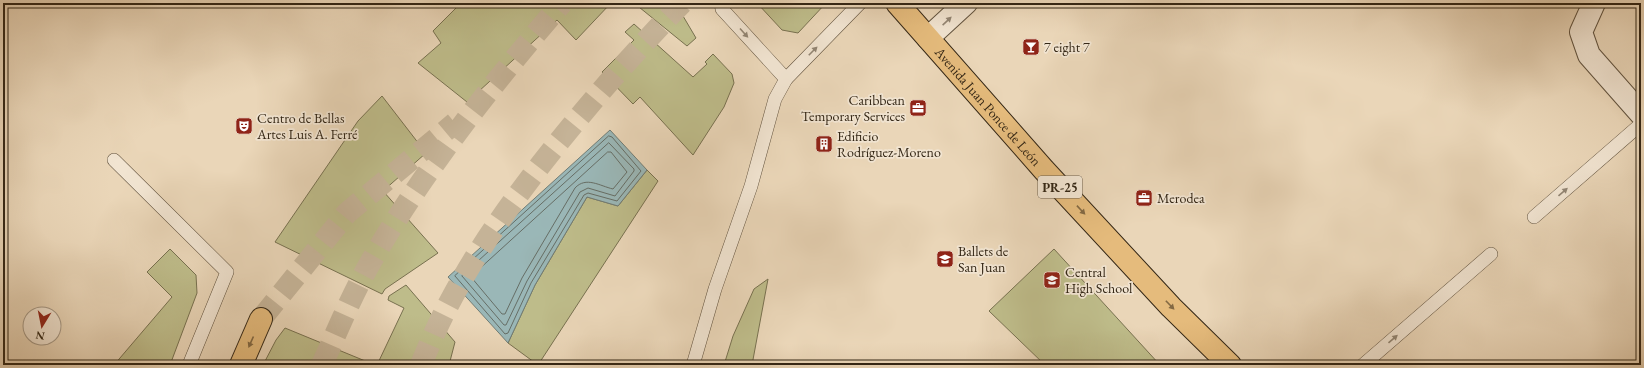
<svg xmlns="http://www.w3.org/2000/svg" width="1644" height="368" viewBox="0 0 1644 368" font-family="'EB Garamond',serif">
<rect width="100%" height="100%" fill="#ead6b8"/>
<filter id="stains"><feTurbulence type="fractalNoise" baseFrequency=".005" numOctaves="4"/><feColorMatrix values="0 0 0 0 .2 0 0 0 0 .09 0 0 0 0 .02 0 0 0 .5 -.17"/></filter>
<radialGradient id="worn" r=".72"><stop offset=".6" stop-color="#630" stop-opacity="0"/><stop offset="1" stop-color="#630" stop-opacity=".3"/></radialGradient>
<g fill="#bebc8a" stroke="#787150">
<polygon points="461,3 611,3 576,40 557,20 467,102 418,63 441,43 433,31"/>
<polygon points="634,3 681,3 683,16 696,38 687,46"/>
<polygon points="757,3 826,3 798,33 782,30"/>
<polygon points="634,24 693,77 707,64 705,62 713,54 732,74 734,83 724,107 693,155 640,97 633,104 602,72 634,40 625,32"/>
<polygon points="382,96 426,153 383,191 438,253 385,289 382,294 275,242 358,121"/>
<polygon points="647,170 658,181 538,365 508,343 535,285 587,197 618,206"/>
<polygon points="170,249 196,275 197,293 170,365 114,365 172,297 147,272"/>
<polygon points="1054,249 1160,365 1045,365 989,311"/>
<polygon points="768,279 752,365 724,365 733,336 754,289"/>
<polygon points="406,285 455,342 449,365 438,365 427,362 426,365 377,365 404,308 388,300 389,296"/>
<polygon points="285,328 375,365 263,365 276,340"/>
</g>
<polygon fill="#9ab7b7" stroke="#717d76" points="610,130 647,170 618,206 587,197 535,285 508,343 448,277"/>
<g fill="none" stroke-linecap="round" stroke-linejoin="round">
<g stroke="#666e66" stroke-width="1">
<polygon points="609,136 612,137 641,171 617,201 588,193 584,195 531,283 508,333 505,334 455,276"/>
<polygon points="609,143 634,169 634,171 615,196 588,188 580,192 527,281 506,325 504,325 462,276"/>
<path d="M 608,152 L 611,152 L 627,172 L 613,189 C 600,186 586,176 575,188 L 522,278 L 505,314 L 502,314 L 471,277 Z"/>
</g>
<g stroke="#c5b397" stroke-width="22" stroke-dasharray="22 11" stroke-linecap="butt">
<polyline points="261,319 347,213 455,123"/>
<path d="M 322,365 C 338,329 353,292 373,258 C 426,167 493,83 562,3"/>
<path d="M 421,365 C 451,288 492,228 542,163 C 586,107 632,54 682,3"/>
</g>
<defs>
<g id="service">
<polyline points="721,3 722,9 786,79"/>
<polyline points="114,160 227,272 189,365"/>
<polyline points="1534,217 1641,124"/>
<polyline points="693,365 715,289 751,186 775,99 786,79 860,3"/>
<polyline points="1363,365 1491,254"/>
</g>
<g id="minor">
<polyline points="1594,3 1581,32 1589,55 1641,114"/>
<polyline points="928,38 966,3"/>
</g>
<g id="primary">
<path id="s1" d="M 897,3 L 1044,170 L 1171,307 L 1230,365"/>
</g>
<polyline id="motorway" points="241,365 261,319"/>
</defs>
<use href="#service" stroke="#61523e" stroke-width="14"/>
<use href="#minor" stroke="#61523e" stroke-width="24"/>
<use href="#primary" stroke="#332615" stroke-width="24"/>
<use href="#motorway" stroke="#332615" stroke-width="24"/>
<use href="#service" stroke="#f1e4d1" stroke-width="13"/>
<use href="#minor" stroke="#f1e4d1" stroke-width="22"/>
<use href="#primary" stroke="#e5bb7c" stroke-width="22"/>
<use href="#motorway" stroke="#e5bb7c" stroke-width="22"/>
</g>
<defs><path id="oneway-solid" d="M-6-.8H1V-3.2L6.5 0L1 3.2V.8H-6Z"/></defs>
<g fill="#928573">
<use href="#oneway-solid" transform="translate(947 21) rotate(-43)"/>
<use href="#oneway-solid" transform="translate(744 33) rotate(48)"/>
<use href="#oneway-solid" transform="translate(813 51) rotate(-45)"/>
<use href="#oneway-solid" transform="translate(1563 192) rotate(-41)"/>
<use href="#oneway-solid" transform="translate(1393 339) rotate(-41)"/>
</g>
<g fill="#836943">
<use href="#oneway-solid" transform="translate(1081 210) rotate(47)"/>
<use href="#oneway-solid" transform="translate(1170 305) rotate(46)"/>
<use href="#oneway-solid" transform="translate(251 342) rotate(114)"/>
</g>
<defs>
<symbol id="bar-square" viewBox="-11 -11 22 22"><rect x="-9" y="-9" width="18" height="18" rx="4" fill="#8f2418" stroke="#f1e4d1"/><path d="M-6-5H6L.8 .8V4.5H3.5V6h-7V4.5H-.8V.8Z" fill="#fff"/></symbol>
<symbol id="office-square" viewBox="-11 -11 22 22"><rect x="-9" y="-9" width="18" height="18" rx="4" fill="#8f2418" stroke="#f1e4d1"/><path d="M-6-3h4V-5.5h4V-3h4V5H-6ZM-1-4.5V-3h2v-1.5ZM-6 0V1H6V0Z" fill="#fff"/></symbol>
<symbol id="theatre-square" viewBox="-11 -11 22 22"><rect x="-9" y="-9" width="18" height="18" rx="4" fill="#8f2418" stroke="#f1e4d1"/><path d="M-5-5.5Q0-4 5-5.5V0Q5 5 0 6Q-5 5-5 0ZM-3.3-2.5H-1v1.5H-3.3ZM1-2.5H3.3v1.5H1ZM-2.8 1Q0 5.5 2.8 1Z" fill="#fff"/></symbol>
<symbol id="building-square" viewBox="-11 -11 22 22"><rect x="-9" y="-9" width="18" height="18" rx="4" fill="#8f2418" stroke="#f1e4d1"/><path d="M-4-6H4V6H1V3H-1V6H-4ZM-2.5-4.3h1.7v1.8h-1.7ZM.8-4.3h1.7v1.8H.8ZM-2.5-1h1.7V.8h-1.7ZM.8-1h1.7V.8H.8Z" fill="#fff"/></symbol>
<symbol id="school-square" viewBox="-11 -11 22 22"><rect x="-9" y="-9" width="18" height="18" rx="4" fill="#8f2418" stroke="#f1e4d1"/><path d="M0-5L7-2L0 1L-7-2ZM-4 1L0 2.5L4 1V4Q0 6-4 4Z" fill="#fff"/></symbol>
</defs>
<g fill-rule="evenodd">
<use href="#bar-square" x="1021" y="37" width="20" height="20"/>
<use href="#office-square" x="908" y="98" width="20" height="20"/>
<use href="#theatre-square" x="234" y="116" width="20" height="20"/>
<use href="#building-square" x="814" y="134" width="20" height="20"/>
<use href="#office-square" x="1134" y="188" width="20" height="20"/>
<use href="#school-square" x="935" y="249" width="20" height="20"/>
<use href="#school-square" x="1042" y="270" width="20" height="20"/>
</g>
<g text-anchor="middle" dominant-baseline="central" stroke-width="3.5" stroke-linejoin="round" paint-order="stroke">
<rect fill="#f1e4d1" stroke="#6c5f4d" stroke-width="1" x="1038" y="176" width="44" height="22" rx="3"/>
<g font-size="13" font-weight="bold" fill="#332615">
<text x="1060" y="187">PR-25</text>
</g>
<g font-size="14" fill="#332615" stroke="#f1e4d1" text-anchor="start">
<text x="1044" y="47">7 eight 7</text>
<text x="905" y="100" text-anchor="end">Caribbean<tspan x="905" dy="16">Temporary Services</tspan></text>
<text x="257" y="118">Centro de Bellas<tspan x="257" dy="16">Artes Luis A. Ferré</tspan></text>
<text x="837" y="136">Edificio<tspan x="837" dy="16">Rodríguez-Moreno</tspan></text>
<text x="1157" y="198">Merodea</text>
<text x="958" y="251">Ballets de<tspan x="958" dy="16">San Juan</tspan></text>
<text x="1065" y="272">Central<tspan x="1065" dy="16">High School</tspan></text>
</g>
<g font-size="14" fill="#332615" stroke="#f1e4d1">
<text stroke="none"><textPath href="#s1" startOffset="138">Avenida Juan Ponce de León</textPath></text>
</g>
</g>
<rect width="1644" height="368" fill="none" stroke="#ead6b8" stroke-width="16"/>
<rect x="4" y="4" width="1636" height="360" fill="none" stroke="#332615" stroke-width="2"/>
<rect x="8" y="8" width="1628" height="352" fill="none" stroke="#332615"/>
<g transform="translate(42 326) rotate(190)"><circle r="19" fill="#f1e4d1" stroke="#a59886"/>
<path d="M0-3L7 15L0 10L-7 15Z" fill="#8f2418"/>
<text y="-6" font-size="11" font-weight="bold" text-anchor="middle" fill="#332615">N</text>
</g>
<rect width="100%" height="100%" filter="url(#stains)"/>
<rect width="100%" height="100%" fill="url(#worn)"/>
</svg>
